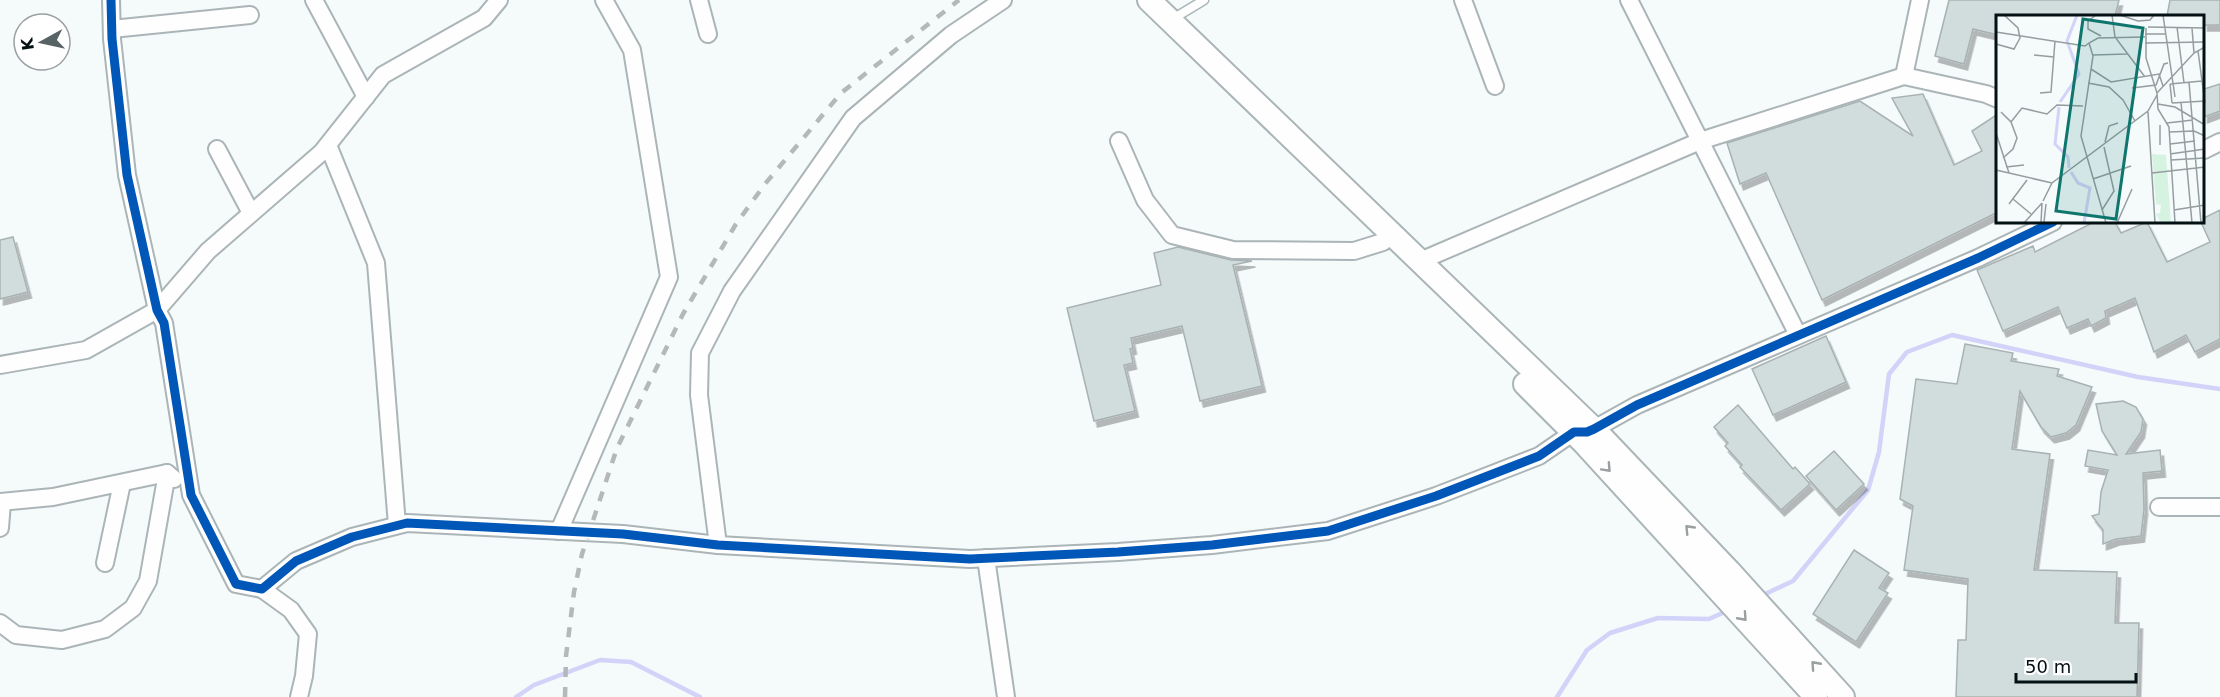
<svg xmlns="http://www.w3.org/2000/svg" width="2220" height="697" viewBox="0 0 2220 697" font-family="'DejaVu Sans',sans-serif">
<defs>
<filter id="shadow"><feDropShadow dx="3.5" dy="6" stdDeviation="0" flood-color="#0004"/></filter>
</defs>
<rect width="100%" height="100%" fill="#f5fafb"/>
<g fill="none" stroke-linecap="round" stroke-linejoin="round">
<g stroke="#d1d4f8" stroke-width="4.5">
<polyline points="1761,596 1793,581 1868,490 1879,452 1889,374 1907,352 1952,335 2138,377 2220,389"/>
<polyline points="516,697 534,685 600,660 631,662 700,697"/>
<polyline points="1557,697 1587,650 1610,633 1658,618 1709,619 1729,610"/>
</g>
</g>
<g fill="#d1dcdc" stroke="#a8b2b2" stroke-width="1.5" filter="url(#shadow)">
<polygon points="1949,0 2119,0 2115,16 1998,16 1998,35 1973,29 1964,64 1935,56"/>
<polygon points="2170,0 2220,0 2220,25 2204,25 2204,16 2167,16"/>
<polygon points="2220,84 2220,111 2204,117 2204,89"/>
<polygon points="1923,94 1954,165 1982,151 1972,131 1998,114 1998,212 1822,300 1766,173 1740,184 1727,143 1860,101 1913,136 1892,98"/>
<polygon points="2220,210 2220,339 2195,352 2186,335 2154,352 2135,298 2105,311 2106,318 2091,326 2088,319 2067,328 2058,307 2003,331 1977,270 2033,246 2035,252 2094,222 2115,222 2121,233 2147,222 2167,262 2210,242 2201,222 2204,222 2204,218"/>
<polygon points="13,237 28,292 0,299 0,240"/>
<polygon points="1178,247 1231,260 1252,261 1233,265 1262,386 1200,401 1182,326 1131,338 1133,348 1130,349 1133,363 1124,365 1135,411 1094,421 1067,308 1161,285 1154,253"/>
<polygon points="1826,336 1846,382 1773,415 1752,369"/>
<polygon points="1965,344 2013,353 2011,361 2059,369 2057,376 2092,387 2076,425 2066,433 2051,437 2041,427 2020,391 2012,449 2050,454 2034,570 2117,572 2115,623 2139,623 2137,697 1956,697 1958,640 1966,640 1968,579 1904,570 1913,506 1900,499 1916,379 1957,384"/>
<polygon points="2123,401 2136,407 2143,419 2141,432 2126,454 2160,450 2162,471 2143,473 2144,509 2141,536 2116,539 2103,544 2103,530 2092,516 2099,514 2101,492 2108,470 2085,466 2088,450 2117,455 2102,431 2096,404"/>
<polygon points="1738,405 1793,469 1795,467 1810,484 1781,510 1740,467 1742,465 1725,446 1728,443 1714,427"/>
<polygon points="1834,451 1864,484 1836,510 1806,476"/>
<polygon points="1854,550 1889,573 1879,588 1888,593 1856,642 1813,614"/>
</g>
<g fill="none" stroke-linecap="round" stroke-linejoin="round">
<defs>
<polyline id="lane" points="1171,20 1204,0"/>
<g id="street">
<polyline points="111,0 112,39 127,175 157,310 164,323 191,495 236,584 262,589 296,561 352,537 407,523 623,534 718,545 970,559 1118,552 1212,545 1328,531 1436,496 1539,456 1574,432 1587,432 1594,429 1637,405 1978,258 2053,222"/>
<polyline points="314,0 366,97"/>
<polyline points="699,0 708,34"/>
<polyline points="1463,0 1495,86"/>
<polyline points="1629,0 1798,335"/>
<polyline points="112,29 250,15"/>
<polyline points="1904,76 1920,0"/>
<polyline points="1119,141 1145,200 1172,235 1233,250 1354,251 1383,242"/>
<polyline points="328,145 376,263 397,525"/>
<polyline points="217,149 251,213"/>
<polyline points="2204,150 2220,142"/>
<polyline points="1420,261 1700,141 1904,76 1986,94 1998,99"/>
<polyline points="0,365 86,350 157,310 208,251 322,152 383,75 484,18 499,0"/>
<polyline points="0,502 53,497 167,473 174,479"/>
<polyline points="2159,507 2220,507"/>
<polyline points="0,528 2,502"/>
<polyline points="559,531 669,277 632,50 604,0"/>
<polyline points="718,545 699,395 700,353 732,291 853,118 951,35 1003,0"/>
<polyline points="986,558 1006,697"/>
<polyline points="105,563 122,483"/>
<polyline points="262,589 291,610 308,634 304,676 299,697"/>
<polyline points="0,623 16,635 62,640 105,629 133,608 148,581 167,473"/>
</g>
<g id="secondary">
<polyline points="1149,0 1594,429 1729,571 1843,697"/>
<polyline points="1525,384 1584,443 1816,697"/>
</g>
</defs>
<use href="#lane" stroke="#abb5b7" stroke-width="11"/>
<use href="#street" stroke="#abb5b7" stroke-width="20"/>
<use href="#secondary" stroke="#abb5b7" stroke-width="26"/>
<use href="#lane" stroke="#fefefe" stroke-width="8"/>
<use href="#street" stroke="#fefefe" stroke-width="16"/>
<use href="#secondary" stroke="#fefefe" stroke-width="22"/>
<polyline stroke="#b5b8b9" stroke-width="4.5" stroke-dasharray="10 10" stroke-linecap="butt" points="565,697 566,656 574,592 582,554 617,448 683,314 736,224 765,184 841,93 959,0"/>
<defs>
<polyline id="cycleway" points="111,0 112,39 127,175 157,310 164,323 191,495 236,584 262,589 296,561 352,537 407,523 623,534 718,545 970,559 1118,552 1212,545 1328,531 1436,496 1539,456 1574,432 1587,432 1594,429 1637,405 1978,258 2053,222"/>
</defs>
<use href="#cycleway" stroke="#fff" stroke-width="13"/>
<use href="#cycleway" stroke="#0057b8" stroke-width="9"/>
</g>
<defs><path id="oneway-chevron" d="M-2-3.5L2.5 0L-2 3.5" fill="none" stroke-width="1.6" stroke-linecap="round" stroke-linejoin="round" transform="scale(1.5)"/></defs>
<g stroke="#9a9fa1">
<use href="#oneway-chevron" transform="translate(1607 468) rotate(47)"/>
<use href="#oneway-chevron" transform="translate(1689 529) rotate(-134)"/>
<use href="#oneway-chevron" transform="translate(1743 617) rotate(48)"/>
<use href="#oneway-chevron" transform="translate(1815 665) rotate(-132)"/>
</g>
<g transform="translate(1996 15)">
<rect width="208" height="208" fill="#f5fafb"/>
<path d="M 156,139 L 170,140 L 175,208 L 165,208 L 160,199 L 164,198 L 165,190 L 160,189 Z" fill="#d6f3e1"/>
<path fill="none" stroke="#d1d4f8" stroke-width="3" d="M 64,87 L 83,59 L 71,26 L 81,0M 63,92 L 59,129 L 72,142 L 73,153M 75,157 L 82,168 L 94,173 L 88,208"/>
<path fill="none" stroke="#949d9f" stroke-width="1.5" d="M 100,0 L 92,6 L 92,14 L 105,21M 116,0 L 119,22 L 149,62M 124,0 L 142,6 L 154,5 L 158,0M 167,0 L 179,82M 152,12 L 209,13M 181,12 L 188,68M 150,13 L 150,43 L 161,78M 196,13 L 198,38M 0,17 L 89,31 L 93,28M 149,19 L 169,19M 149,28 L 209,27M 0,29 L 18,34 L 24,23 L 22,13 L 8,0M 202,36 L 209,88M 38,40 L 58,42M 97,40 L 131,39M 95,54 L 115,67 L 163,59 L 167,71M 193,67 L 205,208M 92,68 L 113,72 L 127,85 L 139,106M 174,69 L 206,66M 174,69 L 176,88M 136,73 L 160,70 L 168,49 L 172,48M 44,78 L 55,77 L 59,26M 185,87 L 196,208M 176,88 L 209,86M 162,89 L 179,92 L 209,110M 5,97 L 15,107 L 21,123 L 17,134 L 7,143M 152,97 L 159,208M 15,107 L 26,93 L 51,99 L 61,90 L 87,91M 171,108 L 197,105M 164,110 L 164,130M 173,117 L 198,116 L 209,121M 0,118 L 13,158M 109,127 L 113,111 L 122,108M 174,129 L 199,126M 174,139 L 209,134M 175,145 L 209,143M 10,152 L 28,150M 0,155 L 56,168M 156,158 L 209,152M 97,164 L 135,151M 17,184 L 35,199M 47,186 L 56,168 L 152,96 L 161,80M 13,189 L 31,165M 106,195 L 118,176 L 108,132M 178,195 L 209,190M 48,207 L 50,189M 28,208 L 46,188M 45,208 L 46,188M 110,208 L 85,121 L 97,41 L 93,28 L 102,23 L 149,22M 121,208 L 136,174M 179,208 L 173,112 L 162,94 L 161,78 L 198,38 L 209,32"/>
<path fill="#0f766e" fill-opacity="0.15" stroke="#0f766e" stroke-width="3" d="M 87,4 L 147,13 L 120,204 L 60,196 Z"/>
<rect width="208" height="208" fill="none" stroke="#031115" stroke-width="3"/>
</g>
<g transform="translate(42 42) rotate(262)"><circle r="28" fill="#ffffff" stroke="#9aa0a1" stroke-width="1.5"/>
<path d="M0-4.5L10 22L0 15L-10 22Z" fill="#586366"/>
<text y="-9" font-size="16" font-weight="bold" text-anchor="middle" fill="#031115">K</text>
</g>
<path d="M2016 673v9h120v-9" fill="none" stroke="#031115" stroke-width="3"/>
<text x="2025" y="673" font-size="18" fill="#031115" stroke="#ffffff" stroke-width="4.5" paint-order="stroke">50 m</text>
</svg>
